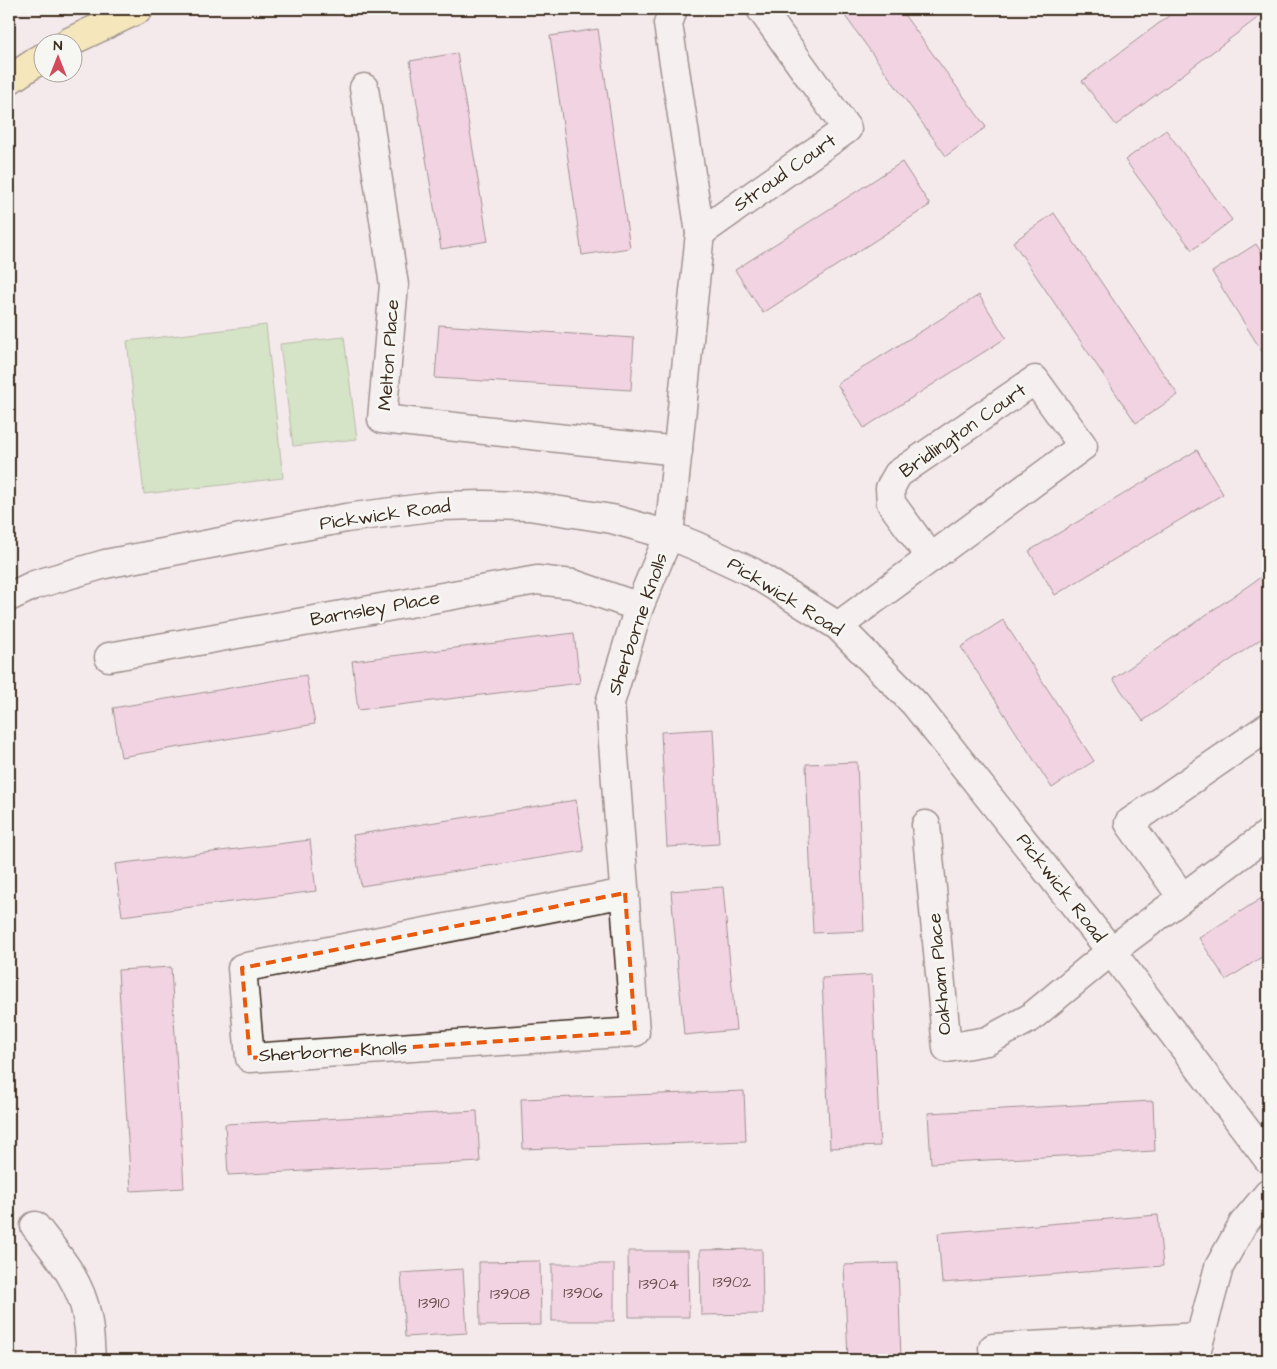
<svg xmlns="http://www.w3.org/2000/svg" width="1277" height="1369" viewBox="0 0 1277 1369" font-family="'Architects Daughter',sans-serif">
<rect width="100%" height="100%" fill="#f4eaec"/>
<filter id="ink" filterUnits="userSpaceOnUse"><feTurbulence type="fractalNoise" baseFrequency=".02" numOctaves="2"/><feDisplacementMap in="SourceGraphic" scale="10" xChannelSelector="R" yChannelSelector="G"/><feConvolveMatrix kernelMatrix="1 2 1 2 8 2 1 2 1" color-interpolation-filters="sRGB"/></filter>
<g filter="url(#ink)">
<g fill="#b0db99" stroke="#76825c">
<polygon points="266,325 283,478 144,494 127,341"/>
<polygon points="344,337 357,439 293,446 280,344"/>
</g>
<g fill="#edb9d6" stroke="#3b2a1e">
<polygon points="840,9 900,9 986,127 946,156"/>
<polygon points="1178,9 1268,10 1116,125 1082,81"/>
<polygon points="598,29 630,248 582,255 550,36"/>
<polygon points="457,53 488,241 441,249 410,61"/>
<polygon points="1166,130 1232,220 1192,250 1125,160"/>
<polygon points="902,162 930,205 763,313 735,270"/>
<polygon points="1054,213 1178,395 1136,423 1013,242"/>
<polygon points="1256,244 1268,263 1268,361 1212,272"/>
<polygon points="979,295 1006,338 864,428 837,384"/>
<polygon points="439,325 634,338 631,390 435,378"/>
<polygon points="1197,450 1223,494 1055,595 1029,551"/>
<polygon points="1268,572 1268,634 1143,721 1113,679"/>
<polygon points="1003,620 1094,761 1052,788 961,647"/>
<polygon points="574,633 580,683 358,710 352,661"/>
<polygon points="306,675 315,724 121,757 113,708"/>
<polygon points="713,729 719,844 667,847 661,732"/>
<polygon points="857,762 864,931 813,933 806,764"/>
<polygon points="576,800 584,851 361,886 353,835"/>
<polygon points="310,840 316,891 122,916 115,864"/>
<polygon points="723,887 736,1030 684,1035 671,891"/>
<polygon points="1268,894 1268,953 1226,980 1199,938"/>
<polygon points="171,967 184,1188 131,1191 118,970"/>
<polygon points="872,975 880,1146 830,1148 822,978"/>
<polygon points="744,1091 746,1141 523,1149 521,1099"/>
<polygon points="1153,1101 1155,1151 931,1163 928,1113"/>
<polygon points="477,1111 480,1162 228,1175 225,1124"/>
<polygon points="1158,1215 1163,1266 942,1283 938,1233"/>
<polygon points="762,1249 763,1314 701,1315 700,1250"/>
<polygon points="628,1251 688,1251 689,1317 629,1317"/>
<polygon points="540,1261 541,1325 480,1326 479,1262"/>
<polygon points="898,1263 901,1360 848,1360 844,1265"/>
<rect x="552" y="1264" width="62" height="57"/>
<polygon points="463,1269 467,1333 405,1337 401,1273"/>
</g>
<g fill="none" stroke-linecap="round" stroke-linejoin="round">
<defs>
<g id="street">
<polyline points="364,88 394,285 382,419 678,451"/>
<polyline points="700,233 847,129 761,9"/>
<polyline points="838,626 1083,446 1035,380 898,474 890,488 891,503 931,558"/>
<polyline points="109,657 537,580 573,584 639,607"/>
<polyline points="926,825 947,1048 987,1041 1030,1018 1111,951 1268,834"/>
<polyline points="625,893 242,968 250,1058 635,1032 610,703 639,607 669,535 700,233 668,24 673,9"/>
<polyline points="1182,897 1129,823 1268,727"/>
<path d="M 35,1226 C 57,1254 81,1281 87,1317 C 90,1331 90,1346 91,1360"/>
<polyline points="995,1360 993,1348 1200,1337"/>
<polyline points="1194,1360 1219,1267 1243,1224 1268,1194"/>
</g>
<polyline id="secondary" points="9,597 34,585 105,564 346,518 439,506 484,505 529,506 612,519 669,535 696,546 752,572 838,626 915,704 1111,951 1268,1159"/>
<g id="highway">
<polyline points="69,42 139,9"/>
<polyline points="9,80 42,58"/>
</g>
</defs>
<use href="#street" stroke="#3b2a1e" stroke-width="31"/>
<use href="#secondary" stroke="#3b2a1e" stroke-width="31"/>
<use href="#highway" stroke="#3b2a1e" stroke-width="31"/>
<use href="#street" stroke="#f6f6f2" stroke-width="28"/>
<use href="#secondary" stroke="#f6f6f2" stroke-width="28"/>
<use href="#highway" stroke="#f5e382" stroke-width="28"/>
</g>
</g>
<path d="M0 0H1277V1369H0ZM 625,893 L 635,1032 L 250,1058 L 242,968 Z" fill="#f4eaec" fill-opacity=".55" fill-rule="evenodd"/>
<path fill="none" stroke="#e8590c" stroke-width="4" stroke-dasharray="10 6" stroke-linejoin="round" d="M 625,893 L 635,1032 L 250,1058 L 242,968 Z"/>
<g text-anchor="middle" dominant-baseline="central" stroke-width="5" stroke-linejoin="round" paint-order="stroke">
<g font-size="16" fill="#684e4c">
<text x="732" y="1282">13902</text>
<text x="659" y="1284">13904</text>
<text x="583" y="1293">13906</text>
<text x="510" y="1294">13908</text>
<text x="434" y="1303">13910</text>
</g>
<g font-size="19" fill="#3b2a1e" stroke="#f6f6f2">
<text transform="translate(785 173) rotate(-35)">Stroud Court</text>
<text transform="translate(389 355) rotate(-86)">Melton Place</text>
<text transform="translate(963 431) rotate(-35)">Bridlington Court</text>
<text transform="translate(385 515) rotate(-8)">Pickwick Road</text>
<text transform="translate(785 597) rotate(32)">Pickwick Road</text>
<text transform="translate(375 609) rotate(-10)">Barnsley Place</text>
<text transform="translate(638 624) rotate(-71)">Sherborne Knolls</text>
<text transform="translate(1061 888) rotate(52)">Pickwick Road</text>
<text transform="translate(940 974) rotate(-95)">Oakham Place</text>
<text transform="translate(333 1052) rotate(-3)">Sherborne Knolls</text>
</g>
</g>
<rect width="1277" height="1369" fill="none" stroke="#f6f6f2" stroke-width="30"/>
<rect x="15" y="15" width="1247" height="1339" fill="none" stroke="#3b2a1e" stroke-width="2" filter="url(#ink)"/>
<g transform="translate(58 58)"><circle r="24" fill="#f6f6f2" stroke="#aba49d"/>
<path d="M0-4L9 19L0 12L-9 19Z" fill="#d1495b"/>
<text y="-8" font-size="14" font-weight="bold" text-anchor="middle" fill="#3b2a1e">N</text>
</g>
</svg>
